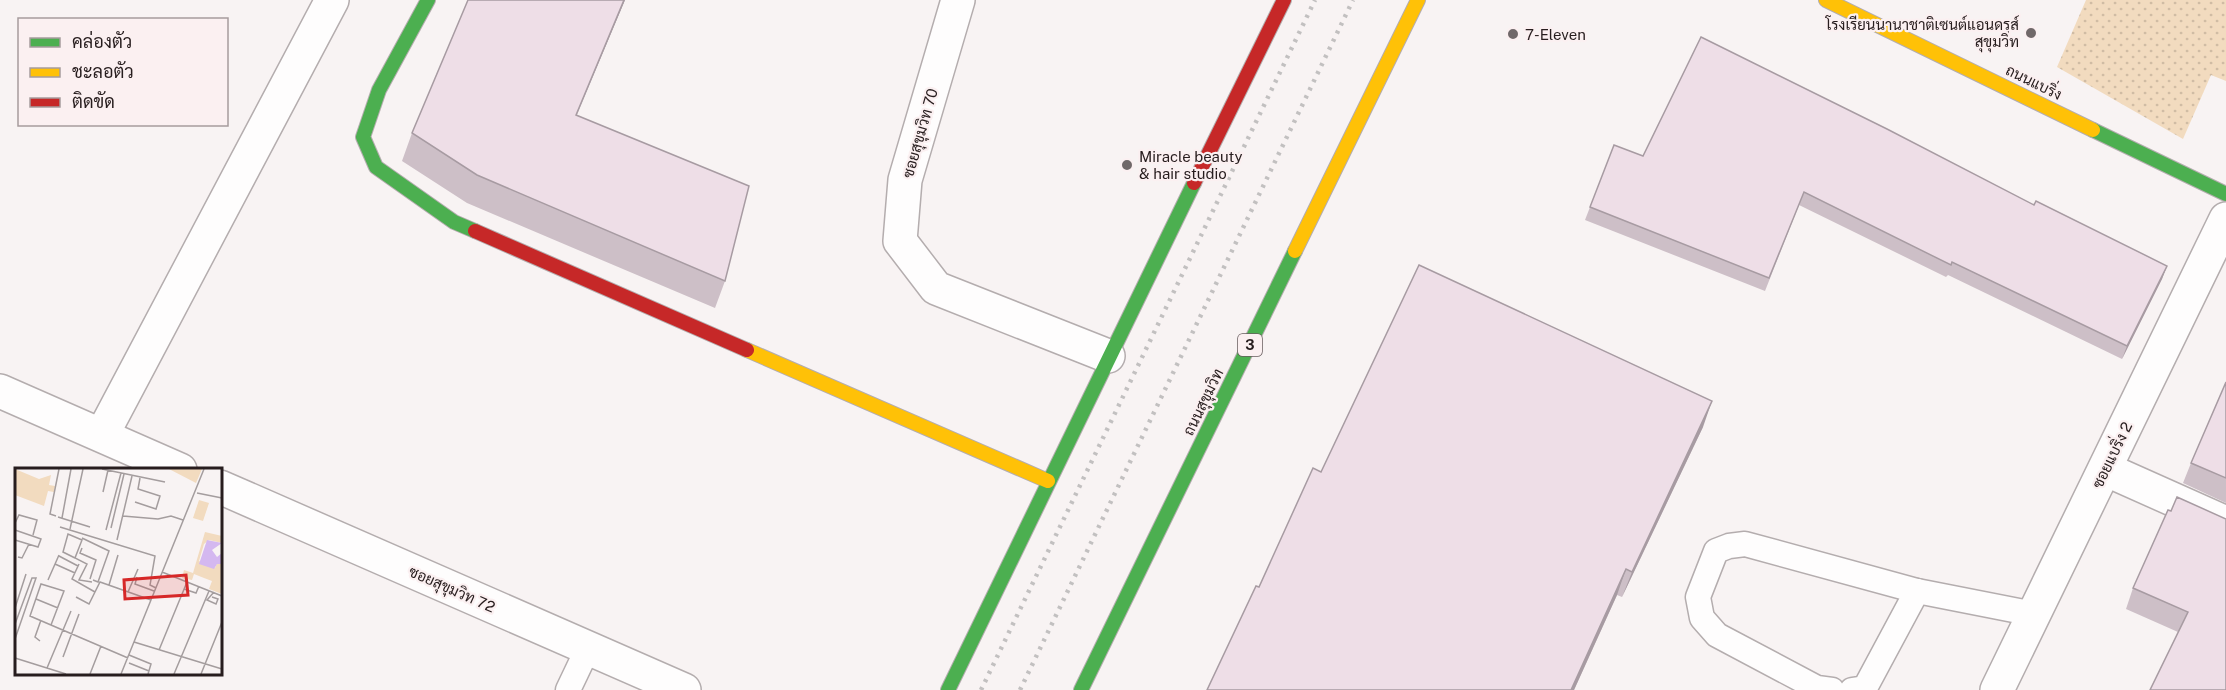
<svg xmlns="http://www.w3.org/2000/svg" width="2226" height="690" viewBox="0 0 2226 690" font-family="'Public Sans',Sarabun,sans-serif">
<defs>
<pattern id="grass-dots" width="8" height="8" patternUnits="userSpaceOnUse" patternTransform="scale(1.5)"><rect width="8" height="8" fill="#f2dbbf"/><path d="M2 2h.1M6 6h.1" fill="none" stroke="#d0bca4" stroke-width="1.8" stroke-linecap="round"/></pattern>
</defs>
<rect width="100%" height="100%" fill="#f8f3f3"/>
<polygon fill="url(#grass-dots)" points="2086,0 2226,0 2226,81 2211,75 2183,139 2057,67"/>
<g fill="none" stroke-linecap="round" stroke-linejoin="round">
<defs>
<g id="lane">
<polyline points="568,690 588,648"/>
<polyline points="1832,690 1817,688 1717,635 1702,618 1698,597 1716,551 1729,546 1745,544 1917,591 2034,614"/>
<polyline points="1852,690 1865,688 1917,591"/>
</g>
<g id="street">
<polyline points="958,0 905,180 900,241 936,288 1108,356"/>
<polyline points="0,391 180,470"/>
<polyline points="102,435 332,0"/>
<polyline points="2105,469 2226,523"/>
<polyline points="220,487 684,690"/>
<polyline points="1997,690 2226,219"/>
</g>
<g id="fast">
<polyline points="428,0 379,90 363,137 376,167 454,222 475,231"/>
<polyline points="2093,130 2226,194"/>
<polyline points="948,690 1194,183"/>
<polyline points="1081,690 1295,251"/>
</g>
<g id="slow">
<polyline points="1826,0 2093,130"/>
<polyline points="1295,251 1418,0"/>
<polyline points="747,350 1048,481"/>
</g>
<g id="jam">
<polyline points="1194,183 1284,0"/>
<polyline points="475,231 747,350"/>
</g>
</defs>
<use href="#lane" stroke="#b4adae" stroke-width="27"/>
<use href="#street" stroke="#b4adae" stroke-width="36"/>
<use href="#fast" stroke="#b4adae" stroke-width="16"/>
<use href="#slow" stroke="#b4adae" stroke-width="16"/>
<use href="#jam" stroke="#b4adae" stroke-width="16"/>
<use href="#lane" stroke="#fefdfd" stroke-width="24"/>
<use href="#street" stroke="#fefdfd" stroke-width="33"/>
<use href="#fast" stroke="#4caf50" stroke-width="14"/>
<use href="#slow" stroke="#ffc107" stroke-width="14"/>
<use href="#jam" stroke="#c62828" stroke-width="14"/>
<g stroke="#c2c0c0" stroke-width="4.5" stroke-dasharray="3 6" stroke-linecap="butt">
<polyline points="981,690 1315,0"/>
<polyline points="1020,690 1353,0"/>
</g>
</g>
<g fill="#cdbfc7">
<polygon points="468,0 625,0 577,115 725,281 715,308 467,203 402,161 412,133"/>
<polygon points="1614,145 1643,156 2034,205 2167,266 2162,279 2122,359 1948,275 1946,277 1799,205 1765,291 1585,220"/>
<polygon points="2226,382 2226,503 2183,483 2191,463"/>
<polygon points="1703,427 1622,597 1617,595 1574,690 1207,690 1321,472"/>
<polygon points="2171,511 2226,690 2178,632 2126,609 2133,588"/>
</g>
<g fill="#a79ba2">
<polygon points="624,0 625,0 565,142 576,115"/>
<polygon points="2167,266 2162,279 2122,359 2127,346"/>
<polygon points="1712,401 1703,427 1622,597 1632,572"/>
<polygon points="1626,569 1617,595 1574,690 1571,690"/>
</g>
<g fill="#eedee7" stroke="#a79ba2" stroke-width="1.5">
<polygon points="468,0 624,0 576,115 749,186 725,281 477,175 412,133"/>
<polygon points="1701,37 1887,129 2034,205 2036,201 2167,266 2127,346 1952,262 1951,265 1804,192 1769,278 1590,207 1614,145 1643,156"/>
<polygon points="1419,265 1712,401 1632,572 1626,569 1571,690 1207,690 1256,586 1259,587 1313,468 1321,472"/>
<polygon points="2226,382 2226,478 2191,463"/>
<polygon points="2177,497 2226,519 2226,690 2150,690 2188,612 2133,588 2168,510 2171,511"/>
</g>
<g fill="#706869" stroke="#fbf0f1" stroke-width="2">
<circle cx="2031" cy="33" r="6"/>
<circle cx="1513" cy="34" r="6"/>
<circle cx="1127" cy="165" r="6"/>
</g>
<g text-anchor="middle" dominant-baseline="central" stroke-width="4.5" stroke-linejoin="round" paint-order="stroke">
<rect fill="#fbf0f1" stroke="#675c5d" stroke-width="1.5" x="1238" y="334" width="24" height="22" rx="4.5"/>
<g font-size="14" font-weight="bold" fill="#271d1e">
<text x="1250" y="345">3</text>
</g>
<g font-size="15" fill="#271d1e" stroke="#fbf0f1" text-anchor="start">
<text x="2019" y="24" text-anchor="end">โรงเรียนนานาชาติเซนต์แอนดรูส์<tspan x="2019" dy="17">สุขุมวิท</tspan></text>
<text x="1525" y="34">7-Eleven</text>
<text x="1139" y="156">Miracle beauty<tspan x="1139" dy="17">&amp; hair studio</tspan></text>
</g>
<g font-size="15" fill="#271d1e" stroke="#fbf0f1">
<text transform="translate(2034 82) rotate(26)">ถนนแบริ่ง</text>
<text transform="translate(920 133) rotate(-74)">ซอยสุขุมวิท 70</text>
<text transform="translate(1203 402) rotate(-64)">ถนนสุขุมวิท</text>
<text transform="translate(2112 455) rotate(-64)">ซอยแบริ่ง 2</text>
<text transform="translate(452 589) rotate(24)">ซอยสุขุมวิท 72</text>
</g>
</g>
<g transform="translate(15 468)">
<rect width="207" height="207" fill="#f8f3f3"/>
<path d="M 154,1 L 187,1 L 181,15 ZM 190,64 L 207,68 L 207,75 L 194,72 L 189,76 L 184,93 L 200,100 L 202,95 L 207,96 L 207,126 L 194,121 L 197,113 L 189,110 L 179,106 L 177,112 L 167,110 L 169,102 L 178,105 Z" fill="#f2dbbf"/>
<path d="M 0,1 L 24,11 L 36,7 L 34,17 L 40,18 L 39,24 L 33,23 L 29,38 L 0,27 Z" fill="#f2dbbf"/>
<path d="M 184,32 L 194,35 L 188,53 L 178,50 Z" fill="#f2dbbf"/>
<path d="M 192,72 L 207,75 L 197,82 L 202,89 L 207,85 L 207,96 L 202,96 L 199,101 L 184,96 Z" fill="#d4b8f0"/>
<path fill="none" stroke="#a49d9e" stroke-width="1.5" d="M 87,1 L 150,14M 88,24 L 93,2M 182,25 L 207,30M 120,34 L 141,41 L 145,28 L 123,21 L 125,10M 41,48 L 35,46 L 44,1M 108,48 L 143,51 L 156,48 L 168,52M 43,49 L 75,59M 47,50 L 56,1M 0,55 L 4,47 L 22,52 L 18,67M 45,59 L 140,88 L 135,117 L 141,120M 96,60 L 109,6M 55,61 L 68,1M 0,62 L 26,71 L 23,79 L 0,72M 91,62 L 106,5M 67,70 L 94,83 L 83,114 L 78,112M 102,72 L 117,8M 67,80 L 65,85 L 81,92 L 75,111M 44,88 L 63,98M 3,89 L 7,90 L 14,76M 60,90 L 48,84 L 53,66 L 67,72 L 60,90 L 72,96 L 64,112 L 77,114M 40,96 L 60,105M 64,96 L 57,111 L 80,124M 147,104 L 207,128M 122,109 L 120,116 L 139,123M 33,112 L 44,87M 94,117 L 103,87M 169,121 L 181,125 L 184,118M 113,124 L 123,101M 61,129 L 74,136 L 85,114 L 136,132M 197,129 L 203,131 L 201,136 L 192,132 L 199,124M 21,131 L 43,140M 0,140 L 11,106M 0,156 L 17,110 L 21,110 L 0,171M 36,157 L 49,123 L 26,116 L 15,148 L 113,190M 25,173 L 20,169 L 26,152M 119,174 L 207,201M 144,182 L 172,114M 114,187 L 136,196 L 133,206M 48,189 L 64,146M 0,190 L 51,206M 114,195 L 134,203M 32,200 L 56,143M 75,206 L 86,178M 106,206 L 189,1M 159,206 L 194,123M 186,206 L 207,154"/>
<path fill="#d62828" fill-opacity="0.15" stroke="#d62828" stroke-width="3" d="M 171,107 L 173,127 L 110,131 L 109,112 Z"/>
<rect width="207" height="207" fill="none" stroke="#271d1e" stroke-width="3"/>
</g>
<rect x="18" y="18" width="210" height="108" fill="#fbf0f1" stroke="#a69c9d" stroke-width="1.5"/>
<rect x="30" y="38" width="30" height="9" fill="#4caf50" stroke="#a69c9d" stroke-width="1.5"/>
<text x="72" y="48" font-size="18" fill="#271d1e">คล่องตัว</text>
<rect x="30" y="68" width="30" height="9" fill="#ffc107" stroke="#a69c9d" stroke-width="1.5"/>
<text x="72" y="78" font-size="18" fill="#271d1e">ชะลอตัว</text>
<rect x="30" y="98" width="30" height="9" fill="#c62828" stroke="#a69c9d" stroke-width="1.5"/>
<text x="72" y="108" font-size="18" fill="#271d1e">ติดขัด</text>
</svg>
